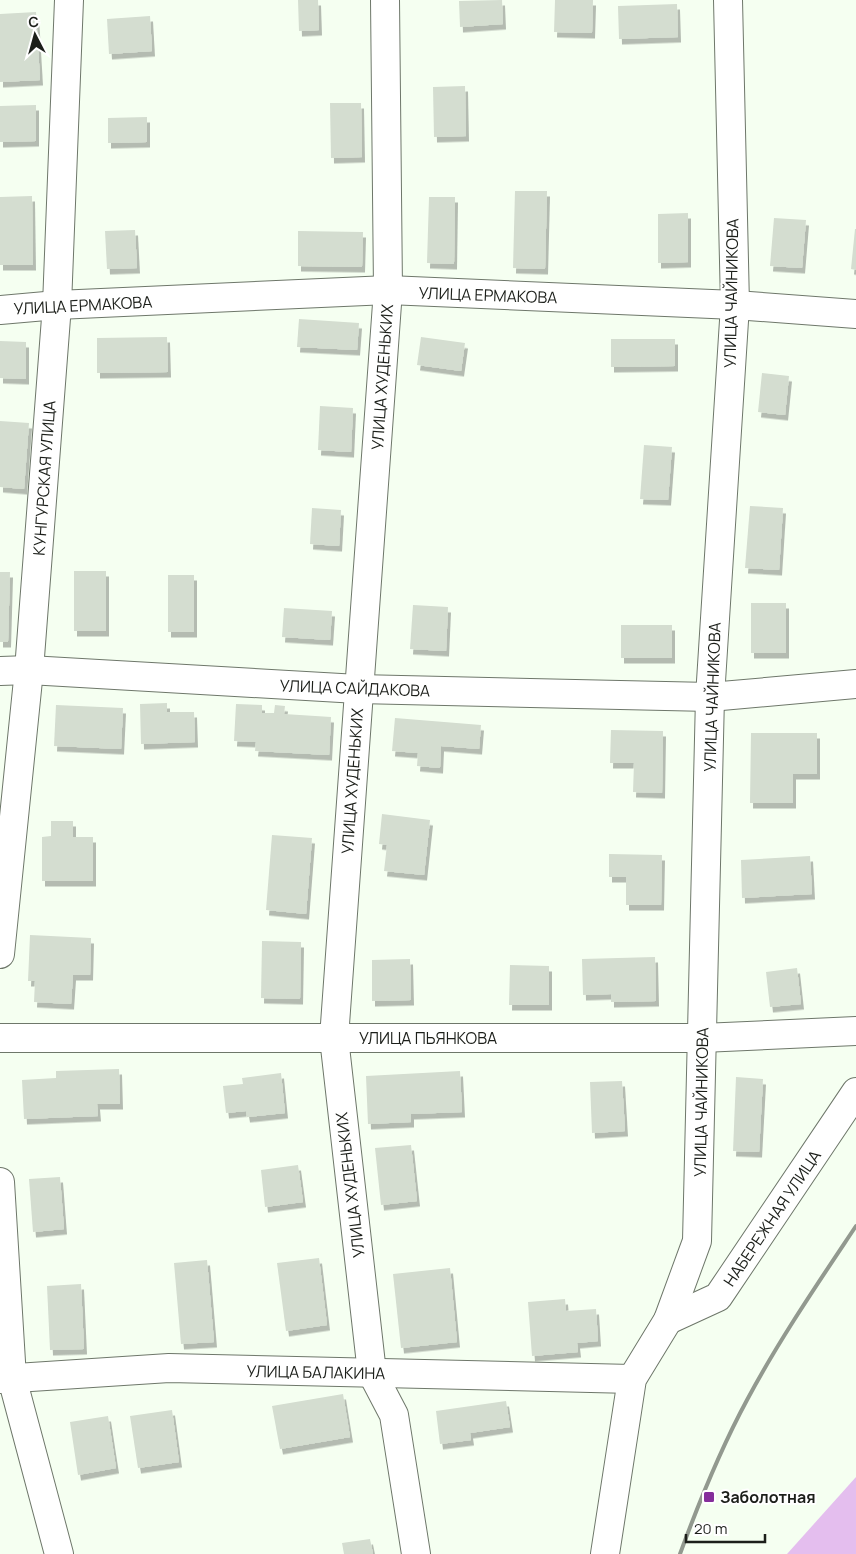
<svg xmlns="http://www.w3.org/2000/svg" width="856" height="1554" viewBox="0 0 856 1554" font-family="Manrope,sans-serif">
<defs>
<filter id="shadow"><feDropShadow dx="3" dy="5.5" stdDeviation="0" flood-color="#0004"/></filter>
</defs>
<rect width="100%" height="100%" fill="#f5fff1"/>
<polygon fill="#e4beee" points="856,1477 856,1554 787,1554"/>
<g fill="#d4ddd0" filter="url(#shadow)">
<polygon points="298,0 318,0 319,30 299,31"/>
<polygon points="502,0 503,24 460,27 459,1"/>
<polygon points="555,0 593,0 592,33 554,32"/>
<polygon points="677,4 678,37 619,39 618,6"/>
<polygon points="36,12 40,80 0,82 0,14"/>
<polygon points="150,16 152,51 109,54 107,19"/>
<polygon points="465,86 466,136 434,137 433,87"/>
<polygon points="330,103 361,103 362,157 331,158"/>
<polygon points="36,105 36,141 0,142 0,106"/>
<polygon points="147,117 147,142 108,143 108,118"/>
<polygon points="515,191 547,191 545,269 513,268"/>
<polygon points="32,196 33,265 0,265 0,197"/>
<polygon points="429,197 455,197 454,264 427,263"/>
<polygon points="688,213 688,262 658,263 658,214"/>
<polygon points="774,218 806,220 802,268 770,266"/>
<polygon points="855,229 856,229 856,270 851,269"/>
<polygon points="135,230 137,268 107,269 105,231"/>
<polygon points="298,231 363,232 362,267 298,266"/>
<polygon points="299,319 359,323 357,350 297,347"/>
<polygon points="167,337 168,372 97,373 97,338"/>
<polygon points="421,337 465,343 461,371 417,365"/>
<polygon points="611,339 675,339 675,366 611,367"/>
<polygon points="0,341 26,342 26,379 0,378"/>
<polygon points="762,373 789,376 785,415 758,412"/>
<polygon points="320,406 353,408 351,452 318,450"/>
<polygon points="0,421 29,423 24,489 0,487"/>
<polygon points="644,445 672,447 668,500 640,499"/>
<polygon points="750,506 783,508 779,570 745,568"/>
<polygon points="312,508 341,510 339,546 310,544"/>
<rect x="74" y="571" width="32" height="60"/>
<polygon points="0,572 10,572 8,642 0,642"/>
<rect x="168" y="575" width="26" height="57"/>
<rect x="751" y="603" width="35" height="50"/>
<polygon points="413,605 448,607 446,651 410,649"/>
<polygon points="284,608 332,611 330,640 282,637"/>
<rect x="621" y="625" width="51" height="33"/>
<polygon points="167,703 167,712 194,712 195,742 141,744 140,704"/>
<polygon points="236,704 262,705 262,713 274,713 275,705 285,706 284,714 331,717 329,755 255,751 256,742 234,741"/>
<polygon points="56,705 123,708 121,749 54,746"/>
<polygon points="395,718 481,725 479,749 441,746 440,768 417,766 418,753 392,751"/>
<polygon points="611,730 663,731 662,793 633,792 634,763 610,763"/>
<polygon points="751,733 817,733 817,774 793,774 793,803 750,803"/>
<polygon points="382,814 430,820 424,875 384,871 387,845 379,844"/>
<polygon points="51,821 73,821 73,837 93,837 93,881 42,881 42,837 51,836"/>
<polygon points="272,835 312,838 306,914 266,910"/>
<polygon points="609,854 662,855 661,905 626,905 626,877 609,877"/>
<polygon points="810,856 812,894 742,898 741,860"/>
<polygon points="30,935 91,938 90,975 73,975 71,1004 34,1002 35,981 28,981"/>
<polygon points="262,941 301,942 300,999 261,998"/>
<polygon points="655,957 656,1001 611,1002 611,994 583,995 582,959"/>
<polygon points="410,959 411,1000 372,1001 372,960"/>
<polygon points="510,965 549,966 549,1005 509,1005"/>
<polygon points="797,968 801,1004 770,1007 766,972"/>
<polygon points="119,1069 120,1104 97,1104 98,1116 24,1119 22,1080 56,1078 56,1071"/>
<polygon points="460,1071 462,1112 411,1114 411,1122 368,1124 366,1076"/>
<polygon points="281,1073 285,1113 247,1117 246,1111 226,1113 223,1086 243,1084 242,1078"/>
<polygon points="736,1077 763,1079 759,1152 733,1151"/>
<polygon points="622,1081 625,1131 592,1133 590,1082"/>
<polygon points="411,1145 417,1201 381,1205 375,1148"/>
<polygon points="298,1165 303,1202 265,1207 261,1170"/>
<polygon points="60,1177 64,1229 33,1232 29,1179"/>
<polygon points="319,1258 327,1325 286,1331 277,1263"/>
<polygon points="207,1260 214,1342 181,1344 174,1263"/>
<polygon points="450,1268 457,1342 401,1348 393,1274"/>
<polygon points="81,1284 84,1349 50,1350 47,1286"/>
<polygon points="565,1299 566,1311 596,1309 598,1341 577,1343 578,1352 532,1356 528,1302"/>
<polygon points="343,1394 350,1437 280,1449 272,1406"/>
<polygon points="506,1401 510,1427 470,1433 471,1440 440,1444 436,1411"/>
<polygon points="172,1410 179,1462 138,1468 130,1416"/>
<polygon points="108,1416 116,1468 78,1475 70,1422"/>
<polygon points="370,1539 373,1554 344,1554 342,1543"/>
</g>
<g fill="none" stroke-linecap="round" stroke-linejoin="round">
<defs>
<g id="minor">
<polyline points="385,0 388,290 334,1038 372,1373 394,1415 416,1554"/>
<polyline points="0,310 57,305 388,290 735,305 856,314"/>
<polyline points="0,671 29,670 358,689 710,697 856,684"/>
<polyline points="0,954 29,670 57,305 69,0"/>
<polyline points="0,1038 702,1038 856,1031"/>
<polyline points="0,1182 12,1378 59,1554"/>
<polyline points="668,1320 718,1297 856,1092"/>
<polyline points="0,1379 169,1368 632,1379"/>
<polyline points="605,1554 632,1379 668,1320 697,1241 710,697 735,305 728,0"/>
</g>
</defs>
<use href="#minor" stroke="#6e776a" stroke-width="30"/>
<use href="#minor" stroke="#fff" stroke-width="28"/>
<path stroke="#92998f" stroke-width="4" d="M 680,1554 C 699,1502 720,1450 747,1400 C 779,1340 818,1283 856,1226"/>
</g>
<rect fill="#852e9b" stroke="#fff" stroke-width="2" x="703" y="1491" width="12" height="12" rx="2.5"/>
<g text-anchor="middle" dominant-baseline="central" stroke-width="4" stroke-linejoin="round" paint-order="stroke">
<g font-size="16" fill="#1c1f1a" stroke="#fff">
<text transform="translate(731 293) rotate(-89)">УЛИЦА ЧАЙНИКОВА</text>
<text transform="translate(488 295) rotate(2)">УЛИЦА ЕРМАКОВА</text>
<text transform="translate(83 305) rotate(-3)">УЛИЦА ЕРМАКОВА</text>
<text transform="translate(382 377) rotate(-86)">УЛИЦА ХУДЕНЬКИХ</text>
<text transform="translate(44 478) rotate(-86)">КУНГУРСКАЯ УЛИЦА</text>
<text transform="translate(355 688) rotate(2)">УЛИЦА САЙДАКОВА</text>
<text transform="translate(712 697) rotate(-88)">УЛИЦА ЧАЙНИКОВА</text>
<text transform="translate(352 781) rotate(-86)">УЛИЦА ХУДЕНЬКИХ</text>
<text x="428" y="1038">УЛИЦА ПЬЯНКОВА</text>
<text transform="translate(701 1102) rotate(-89)">УЛИЦА ЧАЙНИКОВА</text>
<text transform="translate(350 1185) rotate(-97)">УЛИЦА ХУДЕНЬКИХ</text>
<text transform="translate(772 1218) rotate(-56)">НАБЕРЕЖНАЯ УЛИЦА</text>
<text transform="translate(316 1372) rotate(1)">УЛИЦА БАЛАКИНА</text>
</g>
<g font-size="16" font-weight="bold" fill="#1c1f1a" stroke="#fff" text-anchor="start">
<text x="720" y="1497">Заболотная</text>
</g>
</g>
<g transform="translate(35 35) rotate(354)" stroke="#ffffff" stroke-width="4" paint-order="stroke">
<path d="M0-4L9 19L0 12L-9 19Z" fill="#1c1f1a"/>
<text y="-8" font-size="14" font-weight="bold" text-anchor="middle" fill="#1c1f1a">С</text>
</g>
<path d="M686 1534v8h79v-8" fill="none" stroke="#1c1f1a" stroke-width="2.5"/>
<text x="694" y="1534" font-size="15" fill="#1c1f1a" stroke="#ffffff" stroke-width="4" paint-order="stroke">20 m</text>
</svg>
